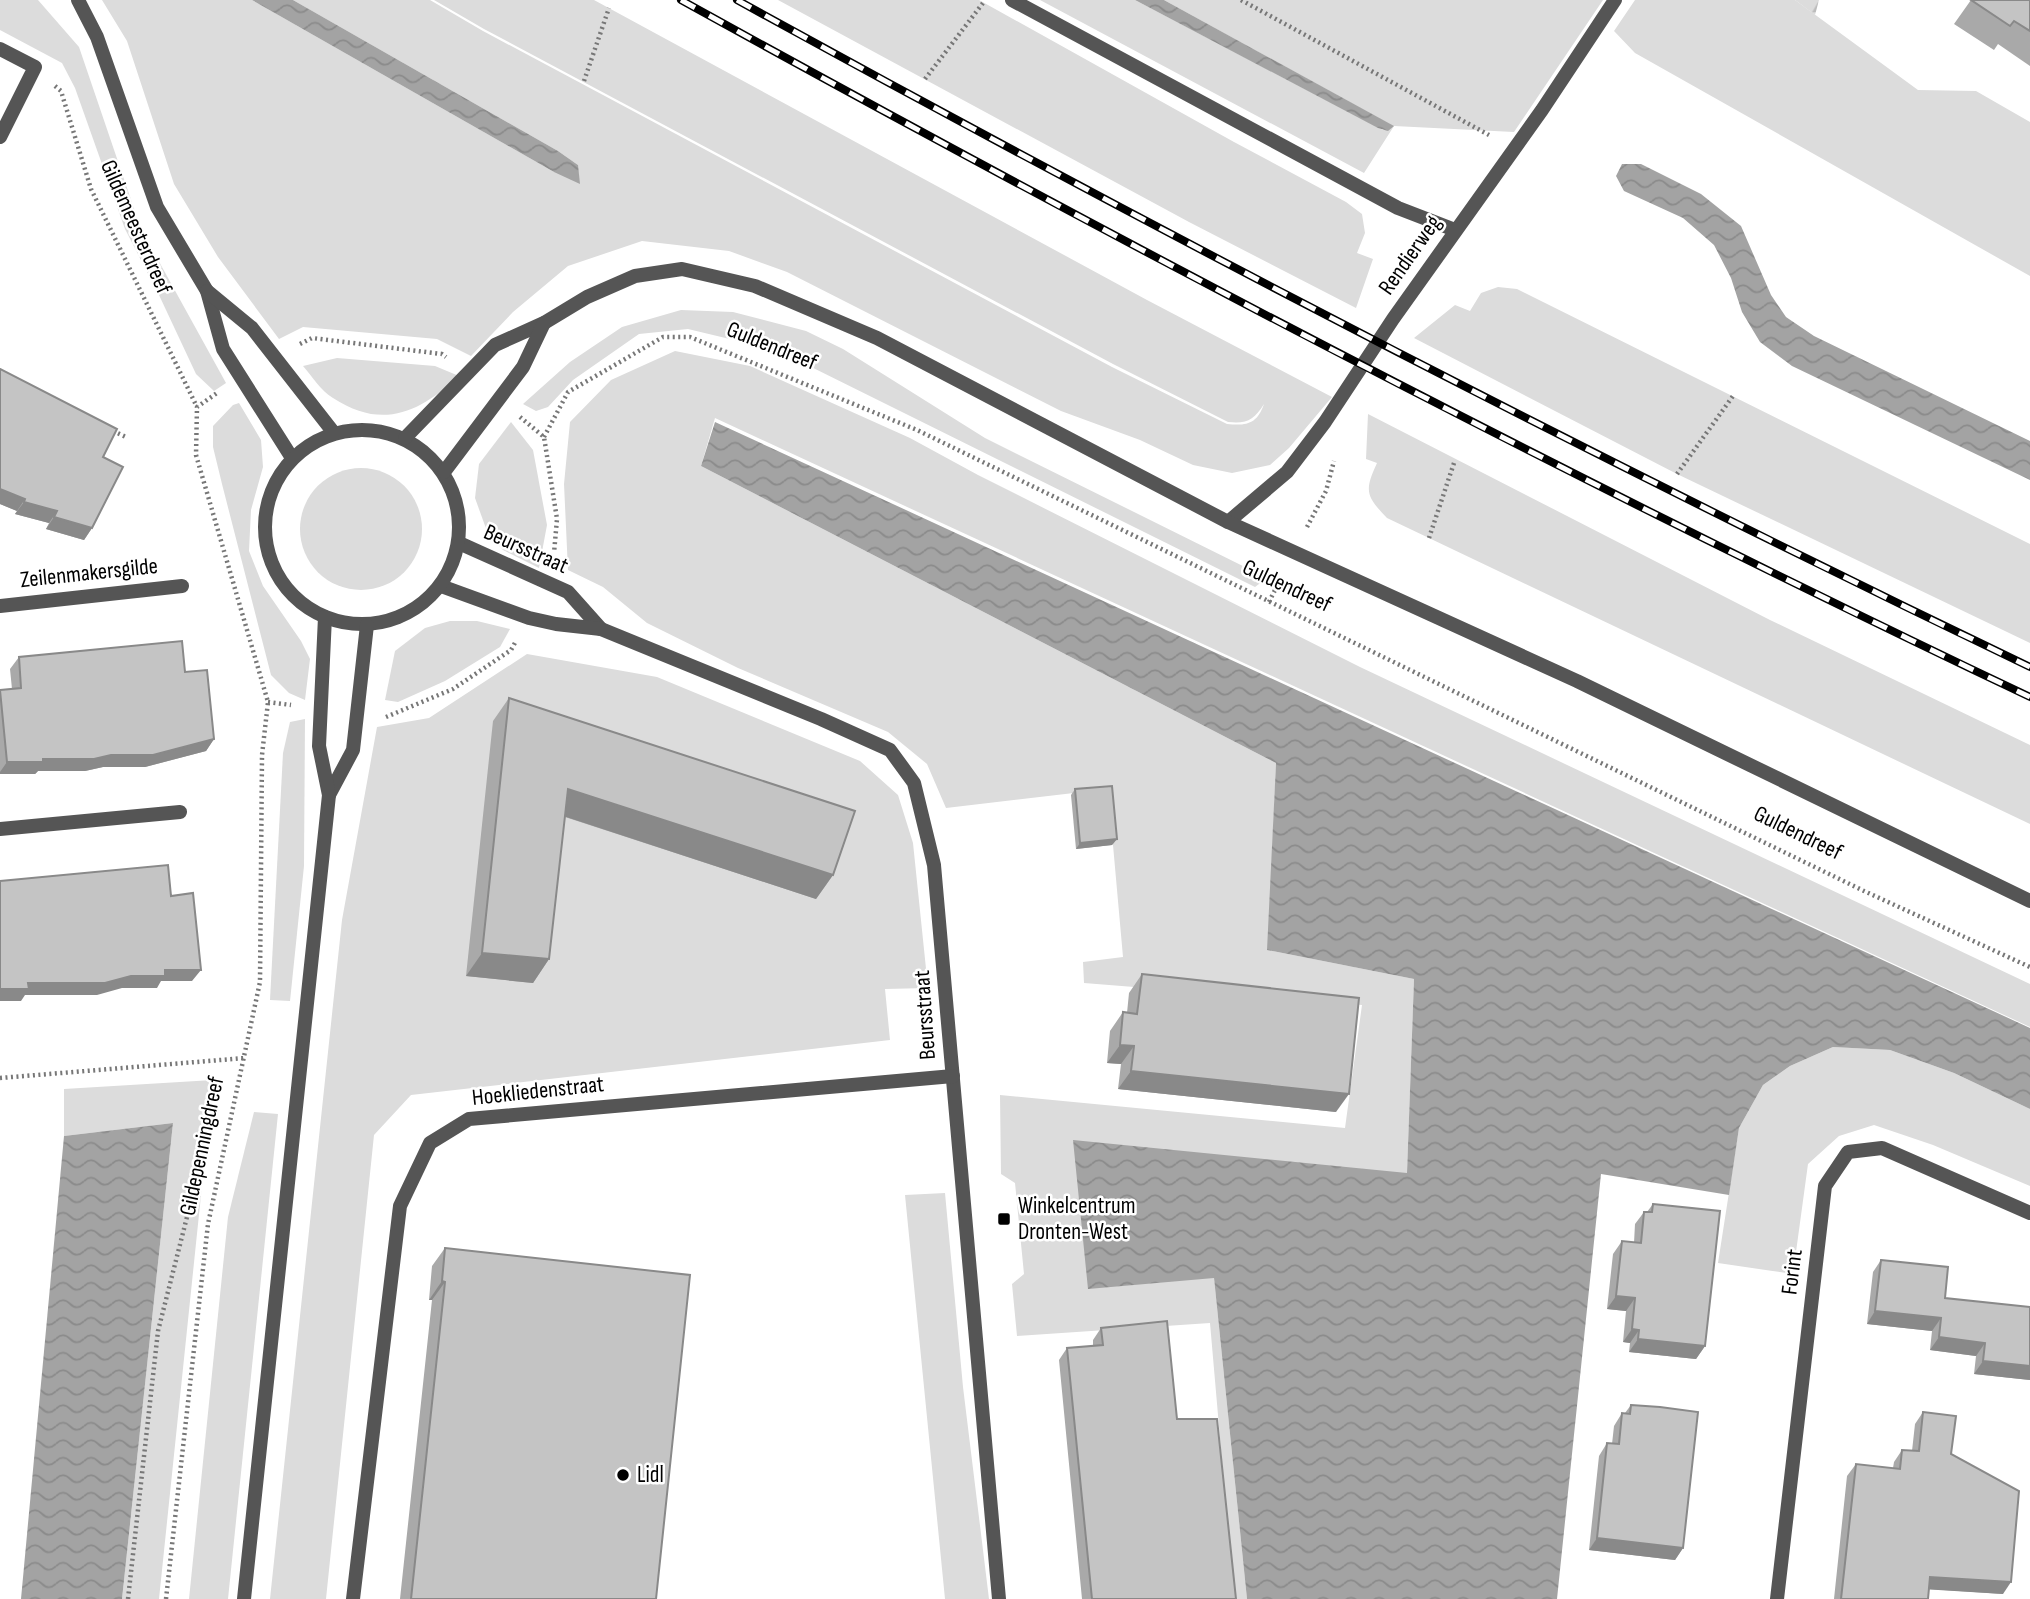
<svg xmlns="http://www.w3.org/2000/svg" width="2030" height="1599" viewBox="0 0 2030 1599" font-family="'Sofia Sans Condensed',sans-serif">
<defs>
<pattern id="forest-firs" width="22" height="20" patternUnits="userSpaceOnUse" patternTransform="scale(1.75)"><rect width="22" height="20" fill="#dcdcdc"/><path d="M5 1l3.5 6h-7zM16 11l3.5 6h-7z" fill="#bbb"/></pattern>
<pattern id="water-waves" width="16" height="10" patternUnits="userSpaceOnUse" patternTransform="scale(1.75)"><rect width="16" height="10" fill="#a3a3a3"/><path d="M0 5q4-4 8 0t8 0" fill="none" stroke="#8b8b8b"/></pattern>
</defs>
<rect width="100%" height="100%" fill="#fff"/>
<g fill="#dcdcdc">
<polygon points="0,0 38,0 79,47 141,229 226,383 214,391 196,374 159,295 125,229 75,88 62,63 0,30"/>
<path d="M 102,0 L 252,0 L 554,172 L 578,165 L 558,151 L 293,0 L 430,0 L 483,31 L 1112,367 L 1227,424 C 1247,426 1257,424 1264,404 C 1254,420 1247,424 1228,422 L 1113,364 L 484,29 L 434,0 L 594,0 L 1147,300 L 1332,397 L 1289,448 L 1270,465 L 1232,473 L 1193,465 L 1140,440 L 1061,411 L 787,272 L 729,251 L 642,241 L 568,266 L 513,312 L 471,356 L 437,339 L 303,327 L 279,339 L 218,257 L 174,184 L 127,41 Z"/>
<polygon points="778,0 979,0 1234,142 1346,202 1362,214 1365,233 1357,253 1373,259 1356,308 1189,222"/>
<polygon points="1040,0 1135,0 1383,130 1393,126 1164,0 1603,0 1514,132 1394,126 1364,173"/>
<polygon points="1635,0 1795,0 1918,90 1976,91 2030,122 2030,276 1635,53 1614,31"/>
<polygon points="1498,287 1517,289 2030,544 2030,643 1677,474 1414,338 1455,305 1470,311 1481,293"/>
<polygon points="681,310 733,312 806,331 843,349 985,438 1267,578 1255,587 779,351 688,329 639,334 573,380 548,407 536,411 523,404 570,362 622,327"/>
<polygon points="675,351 750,366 910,438 978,475 1360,667 2030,984 2030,1027 715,418 701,466 1276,763 1268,950 1414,979 1407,1174 1073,1141 1214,1278 1247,1599 1234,1599 1210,1323 1017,1336 1012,1284 1024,1274 1015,1183 1001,1174 1000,1095 1345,1128 1362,1005 1084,983 1083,962 1123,957 1108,789 946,808 927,764 888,732 738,668 647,623 603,587 568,570 564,484 570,422 611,380"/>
<path d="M 337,358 L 435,366 L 459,376 C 419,413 382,430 333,398 C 321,391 312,376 303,366 Z"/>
<polygon points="239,403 261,440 263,467 251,510 249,551 263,586 301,641 310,659 305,700 289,693 271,675 222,484 213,447 213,426 233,405"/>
<path d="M 1368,414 L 1770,620 L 2030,745 L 2030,824 L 1387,518 C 1366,496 1364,491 1377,463 L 1366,459 Z"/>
<polygon points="511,422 533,450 547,525 539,568 503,550 488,534 475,498 479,464"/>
<circle cx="361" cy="529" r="61"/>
<polygon points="450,621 477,621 510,629 500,647 445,681 398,702 385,700 395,651 425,628"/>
<polygon points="527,654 657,677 860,761 898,795 913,843 928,988 885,989 890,1040 411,1095 374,1135 326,1599 270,1599 342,920 377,727 429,718"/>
<polygon points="305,719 304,866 290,1001 270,1000 283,753 290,722"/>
<polygon points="1833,1047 1890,1050 1954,1073 2030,1109 2030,1186 1933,1145 1874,1125 1839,1136 1808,1164 1793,1274 1718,1263 1739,1128 1763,1085 1790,1066"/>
<polygon points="213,1080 159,1599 122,1599 173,1123 64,1136 64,1089"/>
<polygon points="254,1112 278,1114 228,1599 189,1599 228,1217"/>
<polygon points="945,1193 963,1387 989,1599 945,1599 905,1195"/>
</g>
<polygon fill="url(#forest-firs)" points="1795,0 1819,0 1815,15"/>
<g fill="url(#water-waves)">
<polygon points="252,0 293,0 558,151 578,165 580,184 554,172"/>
<polygon points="1135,0 1164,0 1394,126 1388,131 1378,128"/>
<polygon points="1622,164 1641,164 1701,194 1741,226 1771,295 1786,317 1814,336 2030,441 2030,480 1792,366 1760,342 1742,312 1731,278 1714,245 1683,218 1624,191 1616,176"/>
<polygon points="715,422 2030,1028 2030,1109 1954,1073 1890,1050 1833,1047 1790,1066 1763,1085 1739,1128 1729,1195 1601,1174 1557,1599 1247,1599 1214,1278 1088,1289 1073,1140 1407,1173 1414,979 1267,950 1276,763 701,466"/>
<polygon points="173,1123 122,1599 21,1599 64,1136"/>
</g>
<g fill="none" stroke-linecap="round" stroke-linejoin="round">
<g stroke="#777" stroke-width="4.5" stroke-dasharray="2 3.5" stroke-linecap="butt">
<polyline points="1241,0 1489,135"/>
<polyline points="925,79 983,3"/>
<polyline points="584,81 609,8"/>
<polyline points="55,86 61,91 91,189 197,407"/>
<polyline points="300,344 312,338 442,354 446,357"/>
<polyline points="520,417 544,437 557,519 554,553"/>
<polyline points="113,431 126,437"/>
<polyline points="544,437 568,392 663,337 690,337 917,430 1864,891 2030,967"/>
<polyline points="1677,474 1733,396"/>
<polyline points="1307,527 1326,491 1334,461"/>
<polyline points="1429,538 1455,460"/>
<polyline points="1269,602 1281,578"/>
<polyline points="268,702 291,705"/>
<polyline points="386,717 453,689 511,650 516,641"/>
<polyline points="0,1078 245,1058"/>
<polyline points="128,1599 158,1331 216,1103 213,1086"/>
<polyline points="166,1599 208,1224 260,982 262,755 268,702 196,455 197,407 217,393"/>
</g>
<polyline stroke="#555" stroke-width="14" points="1012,0 1398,208 1455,230"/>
<g stroke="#555" stroke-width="14">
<polyline points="0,49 35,67 0,137"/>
<polyline points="1228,522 1287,472 1325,422 1393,319 1542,110 1615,0"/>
<polyline points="459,543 568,592 601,629"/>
<polyline points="441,586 529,618 556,624 601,629 821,719 890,750 914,783 934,865 999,1599"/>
<polyline points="0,606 182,586"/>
<polyline points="0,829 180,812"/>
<polyline points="353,1599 400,1206 430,1143 469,1119 953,1076"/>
<polyline points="1777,1599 1825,1186 1848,1152 1882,1148 2030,1213"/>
</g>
<g stroke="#555" stroke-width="14">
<polyline points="78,0 97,37 157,207 207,291 223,349 292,458"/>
<polyline points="207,291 252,328 334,433"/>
<circle cx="362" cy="527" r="97"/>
<polyline points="405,438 495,345 544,323 587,297 635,276 682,269 755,286 877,338 1228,522 1577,681 2030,901"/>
<polyline points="444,472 523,367 544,323"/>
<polyline points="329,795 353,750 367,625"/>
<polyline points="244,1599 329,795 319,746 325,617"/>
</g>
<defs>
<g id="rail">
<path d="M 681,0 C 1124,245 1573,480 2030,697"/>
<path d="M 737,0 C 1162,234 1593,457 2030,667"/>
</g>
</defs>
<use href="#rail" stroke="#000" stroke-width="8"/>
<use href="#rail" stroke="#fff" stroke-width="5" stroke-dasharray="16" stroke-linecap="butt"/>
</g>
<g fill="#a9a9a9">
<polygon points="1971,0 2030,0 2030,66 1998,44 1994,50 1954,24"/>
<polygon points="103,457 92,528 84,540 46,529 49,523 15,514 17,511 0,504"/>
<polygon points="19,657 185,672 214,739 206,751 145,767 103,767 85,771 38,771 35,774 0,774 0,690 12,689 10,669"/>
<polygon points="509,698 833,875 816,899 565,817 549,959 533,983 466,976 493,721"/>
<polygon points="1075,789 1117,839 1112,845 1076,849 1071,795"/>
<polygon points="1142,974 1336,1112 1118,1089 1121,1064 1107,1063 1110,1031 1123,1012 1127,1013 1129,993"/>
<polygon points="1653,1204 1705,1346 1696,1359 1629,1352 1630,1343 1623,1342 1626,1311 1607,1309 1613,1254 1622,1241 1634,1243 1635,1224 1644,1212 1647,1212"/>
<polygon points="445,1248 656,1599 400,1599 432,1300 429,1300 432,1266"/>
<polygon points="1881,1260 1945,1298 2030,1307 2030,1380 1974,1374 1976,1356 1930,1350 1932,1331 1867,1324 1873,1272"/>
<polygon points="1101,1328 1177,1419 1236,1599 1082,1599 1059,1360 1067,1348 1093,1346 1093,1340"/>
<polygon points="1631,1405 1683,1548 1675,1560 1589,1550 1599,1456 1607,1443 1612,1444 1614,1426 1622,1413 1625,1413"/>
<polygon points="1923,1412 1951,1454 2003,1594 1929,1589 1928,1599 1834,1599 1847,1476 1856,1464 1893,1468 1894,1462 1902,1450 1912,1451 1915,1424"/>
</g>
<g fill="#898989">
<polygon points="0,489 25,499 17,511 0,504"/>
<polygon points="24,502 57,511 49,523 15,514"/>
<polygon points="54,517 92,528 84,540 46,529"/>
<polygon points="214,739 206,751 145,767 103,767 85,771 38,771 35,774 0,774 0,772 7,762 43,759 111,755"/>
<polygon points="568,789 833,875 816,899 551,812"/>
<polygon points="1117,839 1112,845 1076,849 1080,843"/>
<polygon points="482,953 549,959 533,983 466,976"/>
<polygon points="165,970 201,970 192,981 161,981 157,988 122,988 97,995 25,995 21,1001 0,1001 0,989 28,983 131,976"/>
<polygon points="1120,1045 1134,1046 1121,1064 1107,1063"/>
<polygon points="1131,1071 1349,1094 1336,1112 1118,1089"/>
<polygon points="442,1281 445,1282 432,1300 429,1300"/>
<polygon points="1616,1296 1635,1298 1626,1311 1607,1309"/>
<polygon points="1875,1311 1941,1318 1932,1331 1867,1324"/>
<polygon points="1632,1329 1639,1330 1630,1343 1623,1342"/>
<polygon points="1939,1337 1985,1343 1976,1356 1930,1350"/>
<polygon points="1638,1339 1705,1346 1696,1359 1629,1352"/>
<polygon points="1983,1361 2030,1366 2030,1380 1974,1374"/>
<polygon points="1597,1538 1683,1548 1675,1560 1589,1550"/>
<polygon points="1930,1577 2011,1582 2003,1594 1922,1589"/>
</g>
<g fill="#c4c4c4" stroke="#898989" stroke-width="2">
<polygon points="1971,0 2030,0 2030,31 2014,21 2010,26"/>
<polygon points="0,369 117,429 103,457 123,467 92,528 54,517 57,511 24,502 25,499 0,489"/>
<polygon points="182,641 185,672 207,670 214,739 153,755 111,755 94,759 43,759 43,762 7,762 0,690 21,688 19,657"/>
<polygon points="509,698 855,811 833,875 568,789 549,959 482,953"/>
<polygon points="1112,786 1117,839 1080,843 1075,789"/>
<polygon points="168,865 171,896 193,893 201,970 165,970 165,976 131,976 105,983 28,983 29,989 0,989 0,881"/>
<polygon points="1142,974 1359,998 1349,1094 1131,1071 1134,1046 1120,1045 1123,1012 1137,1014"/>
<polygon points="1653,1204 1720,1211 1705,1346 1638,1339 1639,1330 1632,1329 1635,1298 1616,1296 1622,1241 1641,1243 1644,1212 1652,1212"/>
<polygon points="445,1248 690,1275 656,1599 411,1599 445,1282 442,1281"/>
<polygon points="1881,1260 1948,1267 1945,1298 2030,1307 2030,1366 1983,1361 1985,1343 1939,1337 1941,1318 1875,1311"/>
<polygon points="1167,1321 1177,1419 1217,1419 1236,1599 1092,1599 1067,1348 1103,1345 1101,1328"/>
<polygon points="1631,1405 1660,1407 1698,1412 1683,1548 1597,1538 1607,1443 1619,1444 1622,1413 1630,1414"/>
<polygon points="1923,1412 1956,1416 1951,1454 2019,1491 2011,1582 1930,1577 1928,1599 1841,1599 1856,1464 1900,1469 1902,1450 1919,1451"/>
</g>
<g fill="#000" stroke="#fff" stroke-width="2.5">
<rect x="997" y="1212" width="14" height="14" rx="3.5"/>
<circle cx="623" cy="1475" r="7"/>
</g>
<g text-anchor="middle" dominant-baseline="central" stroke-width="5" stroke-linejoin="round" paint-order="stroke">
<g font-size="23" fill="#000" stroke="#fff">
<text transform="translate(136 227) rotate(66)">Gildemeesterdreef</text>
<text transform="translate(1410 255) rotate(-55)">Rendierweg</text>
<text transform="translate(772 346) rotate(22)">Guldendreef</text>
<text transform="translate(526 549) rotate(24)">Beursstraat</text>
<text transform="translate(89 573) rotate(-6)">Zeilenmakersgilde</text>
<text transform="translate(1287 586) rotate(25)">Guldendreef</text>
<text transform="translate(1798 833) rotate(26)">Guldendreef</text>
<text transform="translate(925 1015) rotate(-94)">Beursstraat</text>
<text transform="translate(538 1091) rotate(-6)">Hoekliedenstraat</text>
<text transform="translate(202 1146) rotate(-78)">Gildepenningdreef</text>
<text transform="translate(1792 1272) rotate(-83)">Forint</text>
</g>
<g font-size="23" fill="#000" stroke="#fff" text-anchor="start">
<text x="1018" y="1206">Winkelcentrum<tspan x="1018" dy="26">Dronten-West</tspan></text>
<text x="637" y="1475">Lidl</text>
</g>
</g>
</svg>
